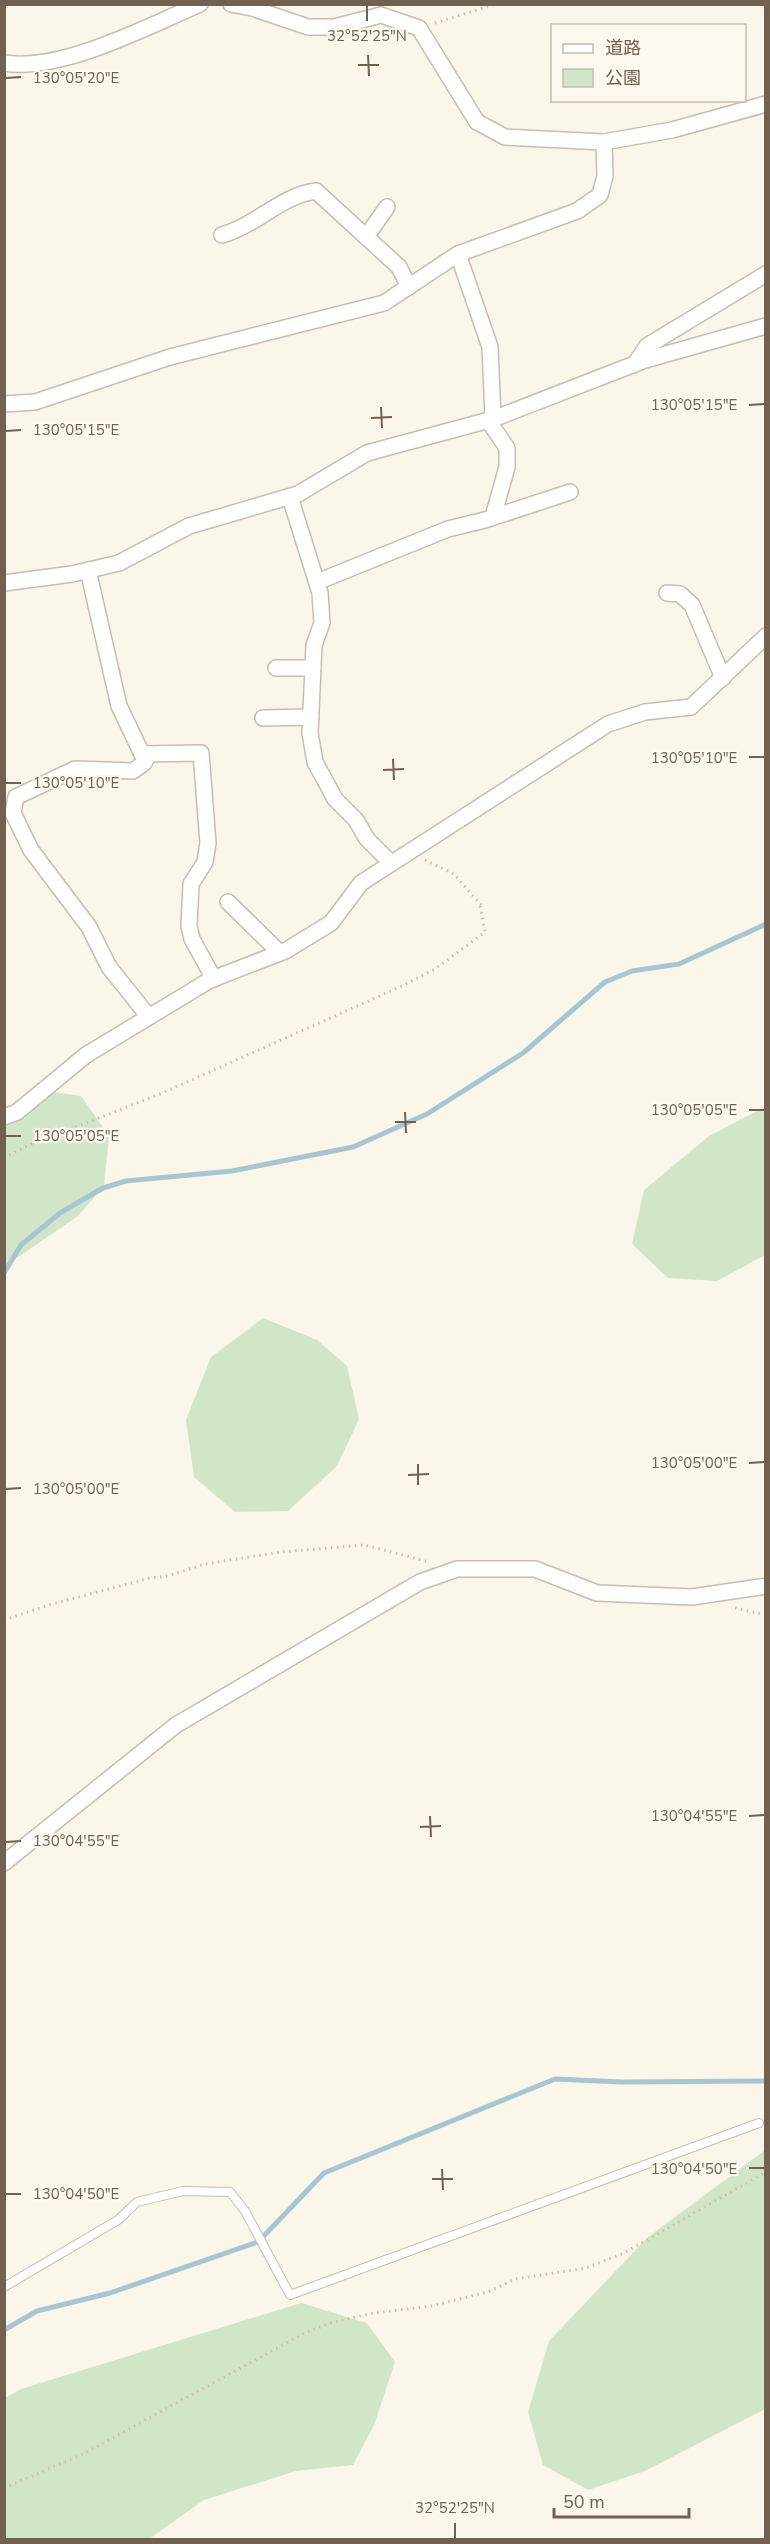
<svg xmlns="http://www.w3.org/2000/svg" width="770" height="2544" viewBox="0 0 770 2544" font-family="'Nunito Sans','Noto Sans JP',sans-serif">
<rect width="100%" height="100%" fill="#faf6e9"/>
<g fill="#d1e6c9">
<polygon points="45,1091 81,1096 109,1136 104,1186 78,1216 5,1266 5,1110"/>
<polygon points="765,1107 765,1255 717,1281 668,1278 632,1244 644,1190 709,1136"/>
<polygon points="263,1318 317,1340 347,1366 359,1419 337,1466 288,1511 235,1512 194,1477 186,1420 211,1357"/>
<polygon points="765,2150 765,2409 645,2471 588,2490 543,2465 528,2412 549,2341 648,2237"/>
<polygon points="301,2303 367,2323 395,2362 374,2425 353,2465 296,2471 204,2500 149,2539 5,2539 5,2398 21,2389"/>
</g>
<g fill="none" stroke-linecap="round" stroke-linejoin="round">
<g stroke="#a7c6d2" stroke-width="5">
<polyline points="4,1273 21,1245 60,1213 103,1188 126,1181 232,1171 353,1147 427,1114 523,1053 605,982 632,971 679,964 766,924"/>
<polyline points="4,2330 37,2311 110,2293 258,2242 324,2173 555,2079 622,2082 766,2081"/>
</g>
<defs>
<polyline id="service" points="4,2287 118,2220 137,2202 183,2191 230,2192 245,2211 290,2295 759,2123"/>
<g id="minor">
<polyline points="231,4 252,8 308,27 334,27 381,15 419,28 477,122 505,137 604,142 672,130 766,104"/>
<path d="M 4,63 C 62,72 146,27 200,4"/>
<path d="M 222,235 C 257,225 282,195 316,191 L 399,267 L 409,287"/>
<polyline points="366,237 387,207"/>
<polyline points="458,254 490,347 493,419"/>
<polyline points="634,365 647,346 766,274"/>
<polyline points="4,404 35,402 170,357 384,303 458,254 577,211 600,195 605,176 604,142"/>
<polyline points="488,420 507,448 507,467 493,517"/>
<polyline points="290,497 320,593 322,623 314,645 310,733 315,762 335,799 356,820 367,839 391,863"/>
<polyline points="88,570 119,706 142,754 201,753 208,843 205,862 191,884 189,926 192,939 214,979"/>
<polyline points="317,582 448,529 485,520 570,492"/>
<polyline points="4,583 72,574 119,563 189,526 298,494 367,453 493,419 645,360 766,326"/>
<polyline points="667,593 680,594 692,605 723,678"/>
<polyline points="276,668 313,668"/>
<polyline points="263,718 311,717"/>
<polyline points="149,754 144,763 133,771 75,769 16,797 13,813 31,850 89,927 109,967 149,1017"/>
<polyline points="228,902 280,953"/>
<polyline points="4,1117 17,1112 86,1055 210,980 285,951 331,923 361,883 608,724 645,712 691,707 766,636"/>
<polyline points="4,1863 176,1725 420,1582 457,1569 535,1569 597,1593 692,1597 766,1586"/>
</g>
</defs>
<use href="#service" stroke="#c8bdae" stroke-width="10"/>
<use href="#minor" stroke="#c8bdae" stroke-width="18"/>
<g stroke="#d1bda7" stroke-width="3" stroke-dasharray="1.5 4.5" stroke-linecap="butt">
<polyline points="435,23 496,4"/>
<polyline points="4,1158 27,1146 160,1094 402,986 435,969 485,932 480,905 482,906 454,874 425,860"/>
<polyline points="735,1608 766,1615"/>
<polyline points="4,1620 49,1605 150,1578 168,1576 205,1564 281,1552 365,1545 429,1562"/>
<polyline points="4,2488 83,2454 303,2334 330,2323 374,2313 431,2306 488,2292 515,2279 586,2268 624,2253 766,2172"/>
</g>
<use href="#service" stroke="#fff" stroke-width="8"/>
<use href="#minor" stroke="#fff" stroke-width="15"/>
</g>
<path fill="none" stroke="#726050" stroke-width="2" d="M 367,6 L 367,21M 368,55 L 369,76M 358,65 L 379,65M 6,78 L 21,77M 749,405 L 764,404M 381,407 L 382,428M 371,418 L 392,417M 6,431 L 21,430M 749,757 L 764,757M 393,759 L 394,780M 383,770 L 404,769M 6,783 L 21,783M 749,1110 L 764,1110M 405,1112 L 406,1133M 395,1122 L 416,1122M 6,1136 L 21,1136M 749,1463 L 764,1462M 418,1464 L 418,1485M 408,1475 L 429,1474M 6,1489 L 21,1488M 430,1816 L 431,1837M 749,1816 L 764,1815M 420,1827 L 441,1826M 6,1842 L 21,1841M 749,2168 L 764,2168M 442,2169 L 443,2190M 432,2179 L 453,2179M 6,2194 L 21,2194M 455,2523 L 455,2538"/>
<g font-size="15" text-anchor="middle" fill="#726050" stroke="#fdf9ef" stroke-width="4.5" stroke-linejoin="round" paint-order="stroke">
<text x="367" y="41">32°52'25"N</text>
<text x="76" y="83">130°05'20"E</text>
<text x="694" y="410">130°05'15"E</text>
<text x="76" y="435">130°05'15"E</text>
<text x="694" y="763">130°05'10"E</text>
<text x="76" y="788">130°05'10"E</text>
<text x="694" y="1115">130°05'05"E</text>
<text x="76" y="1141">130°05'05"E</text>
<text x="694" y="1468">130°05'00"E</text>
<text x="76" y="1494">130°05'00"E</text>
<text x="694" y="1821">130°04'55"E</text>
<text x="76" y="1846">130°04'55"E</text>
<text x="694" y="2174">130°04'50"E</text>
<text x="76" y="2199">130°04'50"E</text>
<text x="455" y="2513">32°52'25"N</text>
</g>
<rect width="770" height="2544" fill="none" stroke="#726050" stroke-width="12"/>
<rect x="551" y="24" width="195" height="78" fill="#fdf9ef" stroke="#c5bcaf" stroke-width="1.5"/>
<rect x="563" y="44" width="30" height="9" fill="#ffffff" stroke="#c5bcaf" stroke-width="1.5"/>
<text x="605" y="54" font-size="18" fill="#726050">道路</text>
<rect x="563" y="69" width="30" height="18" fill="#d1e6c9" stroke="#c5bcaf" stroke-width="1.5"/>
<text x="605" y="84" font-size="18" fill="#726050">公園</text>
<path d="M554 2508v9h135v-9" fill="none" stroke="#726050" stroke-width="3"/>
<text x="563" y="2508" font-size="18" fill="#726050" stroke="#fdf9ef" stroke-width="4.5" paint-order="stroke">50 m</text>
</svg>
